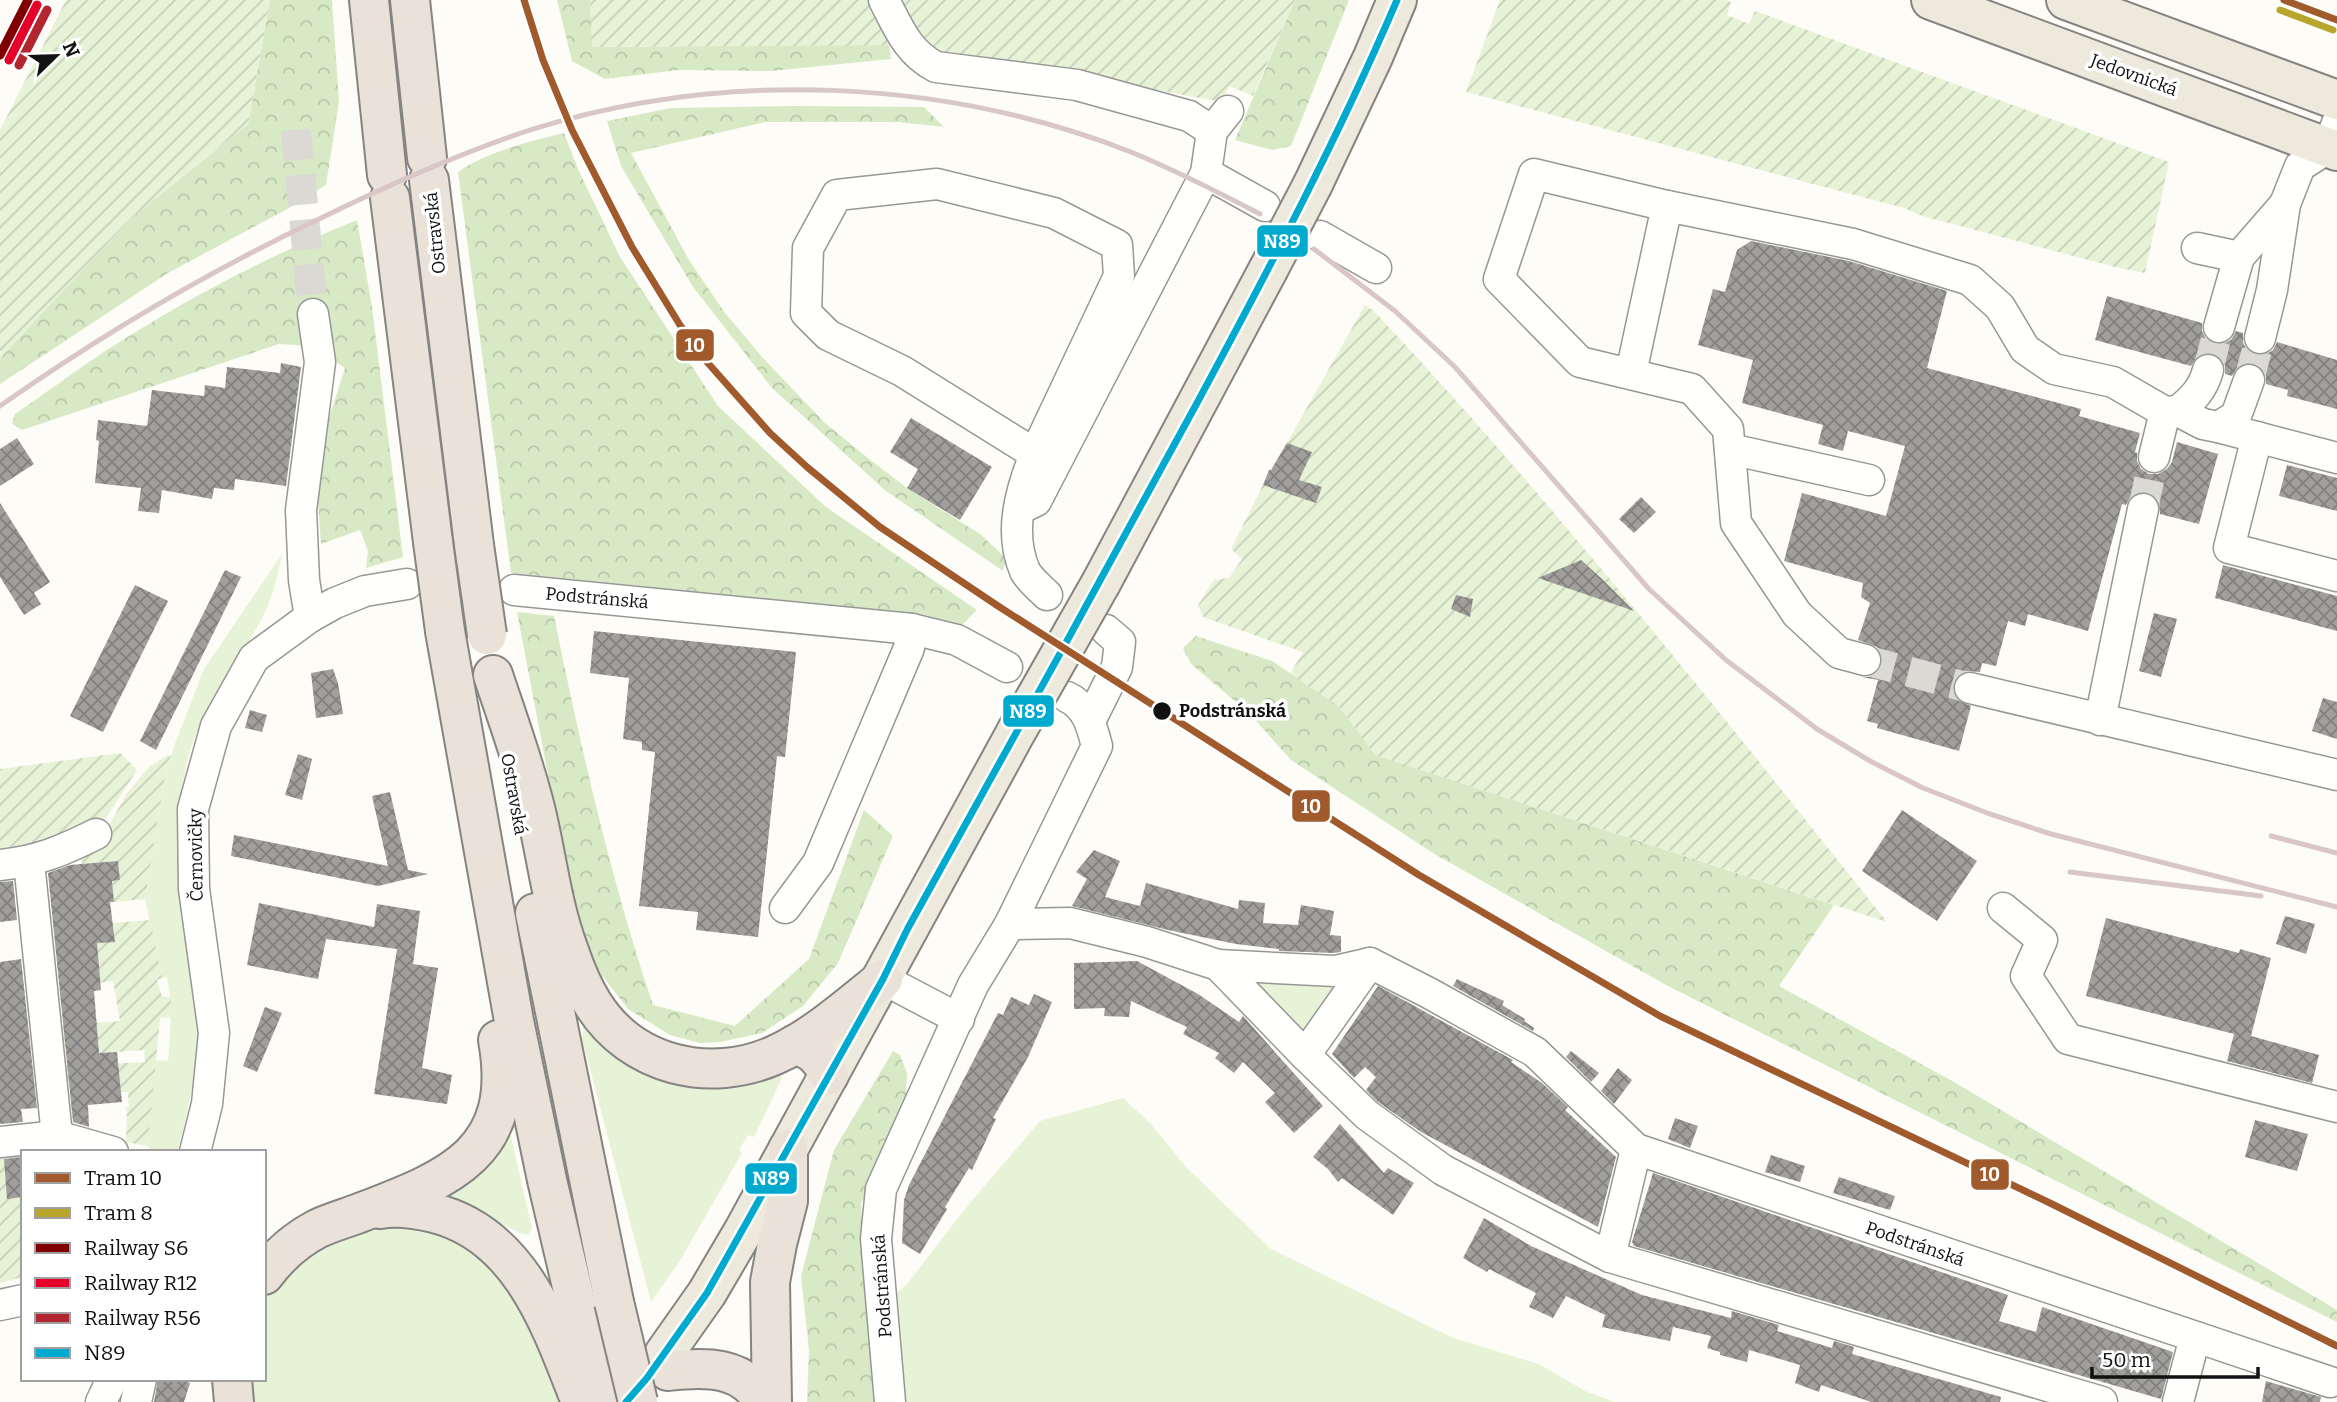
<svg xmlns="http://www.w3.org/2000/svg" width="2337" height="1402" viewBox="0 0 2337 1402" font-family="Bitter,serif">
<defs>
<pattern id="forest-crowns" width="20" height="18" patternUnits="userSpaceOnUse" patternTransform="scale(1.75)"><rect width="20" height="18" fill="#d8eac5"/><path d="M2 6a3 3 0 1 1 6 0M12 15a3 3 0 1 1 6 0" fill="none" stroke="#b8c8a8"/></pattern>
<pattern id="garden-furrows" width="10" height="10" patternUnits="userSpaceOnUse" patternTransform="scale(1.75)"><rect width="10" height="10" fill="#e7f3d7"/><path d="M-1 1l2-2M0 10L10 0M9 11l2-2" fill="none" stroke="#c5cfb8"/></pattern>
<pattern id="building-cross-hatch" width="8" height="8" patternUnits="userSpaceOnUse" patternTransform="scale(1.75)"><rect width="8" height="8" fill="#a19f9c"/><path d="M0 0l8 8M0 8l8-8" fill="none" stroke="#82807e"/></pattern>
</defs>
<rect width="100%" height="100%" fill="#fdfcf7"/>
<g fill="#e7f3d7">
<path d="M 282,554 C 278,573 274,593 266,610 C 240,664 196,711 185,771 C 177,812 175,867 181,908 C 187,939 197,971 199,1002 C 202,1049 190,1104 178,1149 L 174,1152 L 151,1152 L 148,1146 L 155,1061 L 168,1060 C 171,1032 172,1005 167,977 L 162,978 L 145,899 L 164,782 L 174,746 L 204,669 Z"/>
<polygon points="1332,979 1340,990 1308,1037 1255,987 1254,980"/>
<polygon points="584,1024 779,1074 782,1078 754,1137 748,1135 739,1150 742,1153 679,1262 651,1302 582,1038"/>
<polygon points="1123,1098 1150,1123 1186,1167 1271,1249 1453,1338 1539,1364 1585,1391 1614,1402 903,1402 895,1295 907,1284 965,1209 1040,1121"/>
<polygon points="508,1124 532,1228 529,1234 523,1234 439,1196"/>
<polygon points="387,1221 437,1229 484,1253 520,1294 547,1360 559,1402 249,1402 247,1379 264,1379 266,1296 292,1264 337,1235"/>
</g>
<g fill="url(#forest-crowns)">
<polygon points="270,0 332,0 339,101 326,185 291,207 168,273 0,384 0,358 130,219 248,124"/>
<polygon points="557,0 590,0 593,47 889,44 891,59 771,71 678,70 605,79 572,61"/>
<polygon points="1295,0 1349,0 1291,146 1272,150 1235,140"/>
<polygon points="798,106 924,107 944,127 898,122 765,122 631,153 689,260 725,313 763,358 824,422 869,459 907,488 980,534 1006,558 1003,571 886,491 772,388 693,287 621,166 607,121 671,108"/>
<path d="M 564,133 L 578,169 L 620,257 L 718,406 L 826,507 L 977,610 L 960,627 L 926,615 L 511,573 L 458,172 C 486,152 531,141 564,133 Z"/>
<path d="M 357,220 L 372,307 L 403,557 L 366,568 L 368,551 L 360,530 L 321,544 L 316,474 L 320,446 L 345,368 L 311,346 L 279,344 L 22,430 L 12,424 L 15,414 C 46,393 76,370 107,350 C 186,299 270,255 357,220 Z"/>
<path d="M 517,612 L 554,616 C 581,748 610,877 653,1005 L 735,1026 L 809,959 L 864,810 L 893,836 L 838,963 L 803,1006 L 762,1033 L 720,1042 L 700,1043 L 670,1035 L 628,1009 L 594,965 L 569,885 Z"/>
<polygon points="1196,636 1272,661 1339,706 1376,755 1834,905 1779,986 1954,1082 2337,1310 2337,1322 1666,985 1436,855 1291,760 1250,714 1191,664 1183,648"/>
<polygon points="893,1051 900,1055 907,1073 905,1112 861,1203 874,1402 807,1402 809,1350 801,1276 834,1150"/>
</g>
<g fill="url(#garden-furrows)">
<polygon points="66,0 270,0 248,124 130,219 0,358 0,130"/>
<polygon points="590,0 1295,0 1253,96 1229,86 1222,102 1038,69 944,58 917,45 592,47"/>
<polygon points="1500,0 1726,0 1731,2 1727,15 1749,24 1755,11 2169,162 2145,273 2115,267 1922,216 1904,208 1466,92"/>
<path d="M 1365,305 L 1374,311 C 1556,505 1722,715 1887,922 L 1375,755 L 1339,706 L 1290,674 L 1303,652 L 1203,617 L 1198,605 L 1214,580 L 1229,578 L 1242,559 L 1231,549 L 1263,485 Z"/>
<polygon points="120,753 137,770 99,829 0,857 0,769"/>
<polygon points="168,755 171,756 164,782 145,899 114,902 112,881 120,880 118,862 82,865 80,844 103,836 127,793 149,767"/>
<polygon points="150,920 162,978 157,980 162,996 171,998 170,1017 160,1018 148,1146 126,1142 127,1110 124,1108 129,1107 128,1092 121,1092 120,1082 79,1085 78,1082 68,1082 68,1086 65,1086 64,1066 145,1062 144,1050 91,1054 90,1044 62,1046 61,1026 120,1021 113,981 89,984 97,943 115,941 113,923"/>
<polygon points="23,1153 23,1277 0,1283 0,1155"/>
</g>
<g fill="url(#building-cross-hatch)">
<polygon points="1751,241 1849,261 1947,291 1927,368 2081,409 2079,416 2140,433 2135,452 2137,453 2137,461 2141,469 2149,474 2158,474 2167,469 2172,462 2177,442 2218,454 2199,524 2160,514 2159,503 2154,496 2147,492 2137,493 2130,498 2126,505 2122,504 2088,631 2028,614 2025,626 2008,621 1996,666 1982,663 1980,672 1966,671 1957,677 1953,685 1954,694 1959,701 1971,706 1959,751 1877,728 1878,724 1867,721 1878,680 1862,677 1870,677 1878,672 1882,665 1882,656 1877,647 1858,640 1870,603 1861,597 1863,583 1784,561 1802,493 1886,516 1905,446 1848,431 1843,451 1818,444 1823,425 1742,403 1753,360 1698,345 1713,289 1725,292 1737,250"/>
<polygon points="2107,296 2202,323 2202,331 2206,339 2215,344 2223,344 2231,340 2236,331 2243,333 2243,343 2247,350 2255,355 2265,355 2273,350 2277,342 2337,360 2337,409 2287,396 2288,390 2266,384 2266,376 2263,369 2254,363 2247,363 2238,366 2232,376 2225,374 2225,366 2221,359 2213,353 2205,353 2197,357 2191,366 2095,340"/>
<polygon points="281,363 301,367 286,486 235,479 234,490 214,488 212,499 162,490 159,513 138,511 141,488 95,483 99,441 96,440 98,420 147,426 152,390 204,396 205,385 225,388 227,367 280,373"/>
<polygon points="911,418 992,467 960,520 907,488 918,469 890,452"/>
<polygon points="17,438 34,464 0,486 0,449"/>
<polygon points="1287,443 1312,452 1299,480 1322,487 1316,503 1263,485 1269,470 1271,470"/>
<polygon points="2287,465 2337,478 2337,511 2279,496"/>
<polygon points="1641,497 1656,512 1634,533 1619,519"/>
<polygon points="0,503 50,582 34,593 41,604 24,615 0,577"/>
<polygon points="1581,560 1602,579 1634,611 1538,578"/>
<polygon points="2223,565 2337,596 2337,631 2215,598"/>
<polygon points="225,570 241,577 156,750 140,741"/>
<polygon points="135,585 168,601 103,732 70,716"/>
<polygon points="1456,595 1473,599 1470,617 1451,609"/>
<polygon points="2154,613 2177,619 2161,677 2139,671"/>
<polygon points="594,631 796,652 785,757 777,756 758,937 696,930 698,912 639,906 655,752 642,750 642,742 623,739 629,678 590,673"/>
<polygon points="333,669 338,683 343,714 316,718 311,673"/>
<polygon points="2323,698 2337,702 2337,739 2312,731"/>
<polygon points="250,710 267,715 262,732 245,728"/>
<polygon points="298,754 312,759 302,800 285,795"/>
<polygon points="390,792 408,870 428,874 378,886 231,856 234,835 388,866 372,796"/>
<polygon points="1902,810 1977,861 1937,921 1862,871"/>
<polygon points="1094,850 1120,861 1105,897 1140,906 1146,883 1238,909 1239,900 1265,903 1263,923 1298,925 1301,905 1334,911 1330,935 1341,936 1341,952 1333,953 1279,951 1279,949 1236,944 1168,930 1072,906 1087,879 1076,872"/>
<polygon points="118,861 120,880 112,881 114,902 110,902 115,942 97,943 101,990 94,991 99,1053 117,1052 122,1102 88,1105 89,1127 73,1122 48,873 70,865"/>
<polygon points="13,881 17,920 0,922 0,882"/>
<polygon points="259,903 374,927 377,904 420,911 413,964 438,968 422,1068 452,1075 447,1104 374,1094 397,949 326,939 318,979 247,965"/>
<polygon points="2285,916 2315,924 2306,954 2276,944"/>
<polygon points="2106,918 2239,953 2240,949 2271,958 2251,1036 2319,1055 2312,1083 2227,1061 2234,1034 2086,996"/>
<polygon points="21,959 37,1108 21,1109 23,1122 0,1124 0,962"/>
<polygon points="1137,961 1198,994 1239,1022 1243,1016 1323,1106 1294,1133 1265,1102 1275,1093 1243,1062 1234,1073 1215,1058 1219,1053 1183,1034 1187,1027 1131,1001 1129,1017 1104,1016 1105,1008 1074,1009 1074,963"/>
<polygon points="1457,979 1504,1001 1502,1005 1525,1019 1524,1021 1534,1028 1533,1031 1453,986"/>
<polygon points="1378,986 1513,1060 1511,1062 1542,1083 1568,1107 1565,1110 1616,1157 1598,1227 1421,1132 1378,1102 1366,1090 1376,1077 1365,1067 1354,1078 1332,1054"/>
<polygon points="1034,994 1052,1002 1028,1057 993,1118 996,1119 972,1170 969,1168 945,1207 947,1209 920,1254 902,1243 904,1200 909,1185 998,1013 1003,1015 1011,997 1029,1005"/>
<polygon points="265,1007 282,1013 257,1072 243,1066"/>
<polygon points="1571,1051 1599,1073 1591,1082 1566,1057"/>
<polygon points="1618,1068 1632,1080 1614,1104 1601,1091"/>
<polygon points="1675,1118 1698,1126 1690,1148 1668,1139"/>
<polygon points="2255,1120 2308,1134 2297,1171 2245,1157"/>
<polygon points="1340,1124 1384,1173 1388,1168 1414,1183 1393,1215 1342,1178 1338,1182 1328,1169 1313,1157"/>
<polygon points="1771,1155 1805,1166 1800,1182 1765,1172"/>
<polygon points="23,1157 23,1197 7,1199 4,1159"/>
<polygon points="1653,1173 2008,1295 1999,1321 2036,1332 2042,1307 2173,1352 2161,1399 1634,1246 1632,1242"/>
<polygon points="1839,1177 1895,1196 1890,1210 1833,1193"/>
<polygon points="1484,1218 1531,1246 1642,1295 1731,1318 1732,1311 1779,1325 1777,1331 1832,1348 1834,1341 1854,1347 1852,1354 2001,1397 2000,1402 1871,1402 1821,1385 1819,1392 1795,1383 1800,1365 1749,1350 1747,1362 1720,1355 1720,1352 1707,1348 1711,1336 1673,1327 1670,1341 1602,1327 1605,1315 1566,1296 1553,1318 1529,1307 1536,1293 1489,1269 1487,1272 1463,1258"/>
<polygon points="158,1379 178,1379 190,1383 184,1402 154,1402"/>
<polygon points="2266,1381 2321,1397 2320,1402 2262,1402"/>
</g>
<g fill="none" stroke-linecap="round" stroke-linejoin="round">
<g stroke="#dad9d4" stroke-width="30" stroke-dasharray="30 15" stroke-linecap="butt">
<polyline points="296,130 313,314"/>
<polyline points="2208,370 2219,327"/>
<polyline points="2249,380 2260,338"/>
<polyline points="2143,509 2154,457"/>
<polyline points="1865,660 1970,688"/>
</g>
<defs>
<g id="minor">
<path d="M 884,0 C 898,27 908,53 936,67 L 1077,85 L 1189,116 L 1212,131"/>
<polyline points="1206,173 1265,206"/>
<polyline points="1320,236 1376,268"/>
<polyline points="2197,248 2239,257"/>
<polyline points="2219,327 2239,257 2285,204"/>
<polyline points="2260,338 2272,290 2285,204 2300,166 2328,148 2337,123"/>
<polyline points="1631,373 1667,206"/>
<polyline points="2249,380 2236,416 2218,427 2337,458"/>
<path d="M 2178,411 C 2193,399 2203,389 2208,370"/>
<polyline points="2257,437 2229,548 2337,576"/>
<polyline points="1730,449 1869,480"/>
<path d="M 1035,454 L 1119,276 L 1117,245 L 1054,213 L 937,184 L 837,195 L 808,248 L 806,313 L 828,335 L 902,371 L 1035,454 C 1021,490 1008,532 1025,571 C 1029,579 1040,588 1047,595"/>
<polyline points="2154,457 2165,412"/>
<polyline points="1021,508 1036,501 1206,173 1212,131 1228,111"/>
<polyline points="514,590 912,629 957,640 1007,667"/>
<polyline points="310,617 304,580 301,510 320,362 313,314"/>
<polyline points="1865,660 1839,653 1797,614 1736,523 1728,429 1692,389 1580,362 1499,279 1534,174 1667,206 1853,244 1970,280 2000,307 2025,349 2054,369 2113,382 2165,412 2178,411 2203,424 2218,427"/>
<polyline points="1970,688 2337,775"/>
<polyline points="2100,720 2143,509"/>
<polyline points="1090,721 1117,667 1120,642 1106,630"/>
<polyline points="29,862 57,1136"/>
<path d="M 0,865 C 38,861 62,851 96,834"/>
<polyline points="785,908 818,863 909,648 912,629"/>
<polyline points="2003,908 2042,940 2026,976 2068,1039 2337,1107"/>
<polyline points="1010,924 1070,923 1147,942 1218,965 1305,1055 1367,1115 1443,1170 1610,1257 2102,1402"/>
<polyline points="1218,965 1335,971 1370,963 1429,993 1535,1052 1636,1149 2330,1382"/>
<polyline points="883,979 959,1019"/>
<polyline points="1305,1055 1370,963"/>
<polyline points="0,1142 57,1136 113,1152"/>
<polyline points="195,1152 207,1104 214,1033 194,889 193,809 216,726 254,658 310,617 335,603 365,591 407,584"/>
<polyline points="1610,1257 1636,1149"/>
<polyline points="0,1305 23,1300"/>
<polyline points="101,1402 112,1379"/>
<polyline points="136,1402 141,1379"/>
<path d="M 890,1402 L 876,1239 L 881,1189 L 973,985 L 1010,924 L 1097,746 C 1092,727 1087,706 1067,697"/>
<polyline points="2178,1402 2195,1337"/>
</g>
<g id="major">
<polyline points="1931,0 2337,151"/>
<polyline points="2066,0 2337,100"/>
<polyline points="1313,184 1373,57 1397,0"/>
<polyline points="1101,583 1268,270"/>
<polyline points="664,1354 707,1293 744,1230 1016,732"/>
</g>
<g id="highway">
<polyline points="369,0 387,175"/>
<polyline points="410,0 427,158"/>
<polyline points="429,180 474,545"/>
<polyline points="390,198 433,542"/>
<polyline points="445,631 514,1021 547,1180 599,1402"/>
<path d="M 493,675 C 508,720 525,766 536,812 C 547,858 552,906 569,951 C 575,969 583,988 593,1004 C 632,1066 710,1084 775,1055 C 815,1037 849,1006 883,979"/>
<polyline points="535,913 614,1302"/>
<path d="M 794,1045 C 812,1048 821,1059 829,1075"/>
<path d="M 380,1209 C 398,1206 417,1209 434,1213 C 518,1234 549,1320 577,1392"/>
<path d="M 264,1275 C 278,1256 296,1240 317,1229 C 331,1222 347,1218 362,1212 C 451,1178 518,1152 498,1040"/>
<path d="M 668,1371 C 704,1367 744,1365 763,1402"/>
<polyline points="232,1379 234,1402"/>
<polyline points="772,1402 770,1282 777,1244 788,1201 788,1149"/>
</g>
</defs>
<use href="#minor" stroke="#979795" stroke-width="33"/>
<use href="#major" stroke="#858482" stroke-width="42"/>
<use href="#highway" stroke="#858482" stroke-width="42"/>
<use href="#minor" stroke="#fffffe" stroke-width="30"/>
<use href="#major" stroke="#ede9dc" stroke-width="38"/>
<use href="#highway" stroke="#eae1d8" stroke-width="38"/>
<g stroke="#d9c6c7" stroke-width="5">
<polyline points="1314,249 1395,311 1455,367 1649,589 1726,660 1817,729 1870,761 1923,788 1990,814 2051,834 2337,907"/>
<path d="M 0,406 C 101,335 206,273 317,220 C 386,186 457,154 530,130 C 724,69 942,78 1131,152 C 1175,170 1218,192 1260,214"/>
<polyline points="2271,836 2337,853"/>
<polyline points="2070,872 2261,896"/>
</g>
<defs>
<g id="major-bridge">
<polyline points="1268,270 1313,184"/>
<polyline points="1016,732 1101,583"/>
</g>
<g id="highway-bridge">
<polyline points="433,542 445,631"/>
<polyline points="474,545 487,635"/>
<polyline points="614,1302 638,1402"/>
</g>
</defs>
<use href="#major-bridge" stroke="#858482" stroke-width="42" stroke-linecap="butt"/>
<use href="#highway-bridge" stroke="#858482" stroke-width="42" stroke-linecap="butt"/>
<use href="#major-bridge" stroke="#ede9dc" stroke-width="38"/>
<use href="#highway-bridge" stroke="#eae1d8" stroke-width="38"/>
<defs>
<path id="bus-1" d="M 626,1402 L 647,1378 L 707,1293 L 883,979 L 908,928 C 1005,753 1102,579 1197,403 C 1268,271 1338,138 1397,0"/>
</defs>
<use href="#bus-1" stroke="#fff" stroke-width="12"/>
<use href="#bus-1" stroke="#00a9ce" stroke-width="7"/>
<defs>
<polyline id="rail-1" points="0,55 28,0"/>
<polyline id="rail-2" points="9,60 37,5"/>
<polyline id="rail-3" points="19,65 47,10"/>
</defs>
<use href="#rail-1" stroke="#fff" stroke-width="14"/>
<use href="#rail-2" stroke="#fff" stroke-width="14"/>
<use href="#rail-3" stroke="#fff" stroke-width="14"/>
<use href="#rail-1" stroke="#800000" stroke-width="9"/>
<use href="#rail-2" stroke="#e4002b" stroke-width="9"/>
<use href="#rail-3" stroke="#b2272f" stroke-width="9"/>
<defs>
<g id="tram-1">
<polyline points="524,0 543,60 572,130 632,247 680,325 707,362 770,433 807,467 880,527 998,606 1419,875 1660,1016 2054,1205 2337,1346"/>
<polyline points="2284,0 2337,20"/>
</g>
<polyline id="tram-2" points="2280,10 2333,30"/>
</defs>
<use href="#tram-1" stroke="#fff" stroke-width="12"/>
<use href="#tram-2" stroke="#fff" stroke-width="12"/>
<use href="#tram-1" stroke="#a05a2c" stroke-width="7"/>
<use href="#tram-2" stroke="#b7a62b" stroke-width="7"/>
</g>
<circle fill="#111" stroke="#fff" stroke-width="2.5" cx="1162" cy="711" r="10"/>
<g text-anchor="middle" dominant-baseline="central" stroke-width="7" stroke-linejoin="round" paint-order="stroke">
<g font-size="18" fill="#111" stroke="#fff">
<text transform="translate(2134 75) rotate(20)">Jedovnická</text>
<text transform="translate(435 233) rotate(-96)">Ostravská</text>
<text transform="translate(597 598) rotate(5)">Podstránská</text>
<text transform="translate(514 794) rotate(80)">Ostravská</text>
<text transform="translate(196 855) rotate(-91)">Černovičky</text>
<text transform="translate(1915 1244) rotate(19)">Podstránská</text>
<text transform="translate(882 1286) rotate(-94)">Podstránská</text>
</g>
<g font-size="18" font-weight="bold" fill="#111" stroke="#fff" text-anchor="start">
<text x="1179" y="711">Podstránská</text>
</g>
</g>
<g stroke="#fff" stroke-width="2.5">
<rect x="1256" y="224" width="53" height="34" rx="7" fill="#00a9ce"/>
<rect x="675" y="328" width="40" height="34" rx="7" fill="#a05a2c"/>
<rect x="1002" y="694" width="53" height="34" rx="7" fill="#00a9ce"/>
<rect x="1291" y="789" width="40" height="34" rx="7" fill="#a05a2c"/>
<rect x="1970" y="1158" width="40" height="33" rx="7" fill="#a05a2c"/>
<rect x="744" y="1162" width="54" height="33" rx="7" fill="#00a9ce"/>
</g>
<g font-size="19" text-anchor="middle" font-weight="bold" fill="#fff">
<text x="1282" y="248">N89</text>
<text x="695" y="352">10</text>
<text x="1028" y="718">N89</text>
<text x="1311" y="813">10</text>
<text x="1990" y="1181">10</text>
<text x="771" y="1185">N89</text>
</g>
<rect x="21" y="1150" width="245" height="231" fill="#ffffff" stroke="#a0a0a0" stroke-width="2"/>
<rect x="35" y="1173" width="35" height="10" fill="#a05a2c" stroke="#a0a0a0" stroke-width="2"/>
<text x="84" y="1185" font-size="21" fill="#111111">Tram 10</text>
<rect x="35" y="1208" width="35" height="10" fill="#b7a62b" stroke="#a0a0a0" stroke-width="2"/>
<text x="84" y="1220" font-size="21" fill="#111111">Tram 8</text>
<rect x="35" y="1243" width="35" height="10" fill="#800000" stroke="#a0a0a0" stroke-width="2"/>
<text x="84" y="1255" font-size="21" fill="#111111">Railway S6</text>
<rect x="35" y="1278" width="35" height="10" fill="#e4002b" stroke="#a0a0a0" stroke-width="2"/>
<text x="84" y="1290" font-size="21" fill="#111111">Railway R12</text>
<rect x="35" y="1313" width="35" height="10" fill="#b2272f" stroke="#a0a0a0" stroke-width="2"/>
<text x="84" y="1325" font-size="21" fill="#111111">Railway R56</text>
<rect x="35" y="1348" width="35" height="10" fill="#00a9ce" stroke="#a0a0a0" stroke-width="2"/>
<text x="84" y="1360" font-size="21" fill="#111111">N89</text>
<g transform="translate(56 56) rotate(67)" stroke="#ffffff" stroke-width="5" paint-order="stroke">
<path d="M0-5L12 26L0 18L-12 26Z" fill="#111111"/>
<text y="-10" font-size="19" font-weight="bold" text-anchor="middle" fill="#111111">N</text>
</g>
<path d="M2092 1367v10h166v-10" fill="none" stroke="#111111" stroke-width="3.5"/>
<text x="2102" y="1367" font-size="21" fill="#111111" stroke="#ffffff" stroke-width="5" paint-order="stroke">50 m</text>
</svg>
